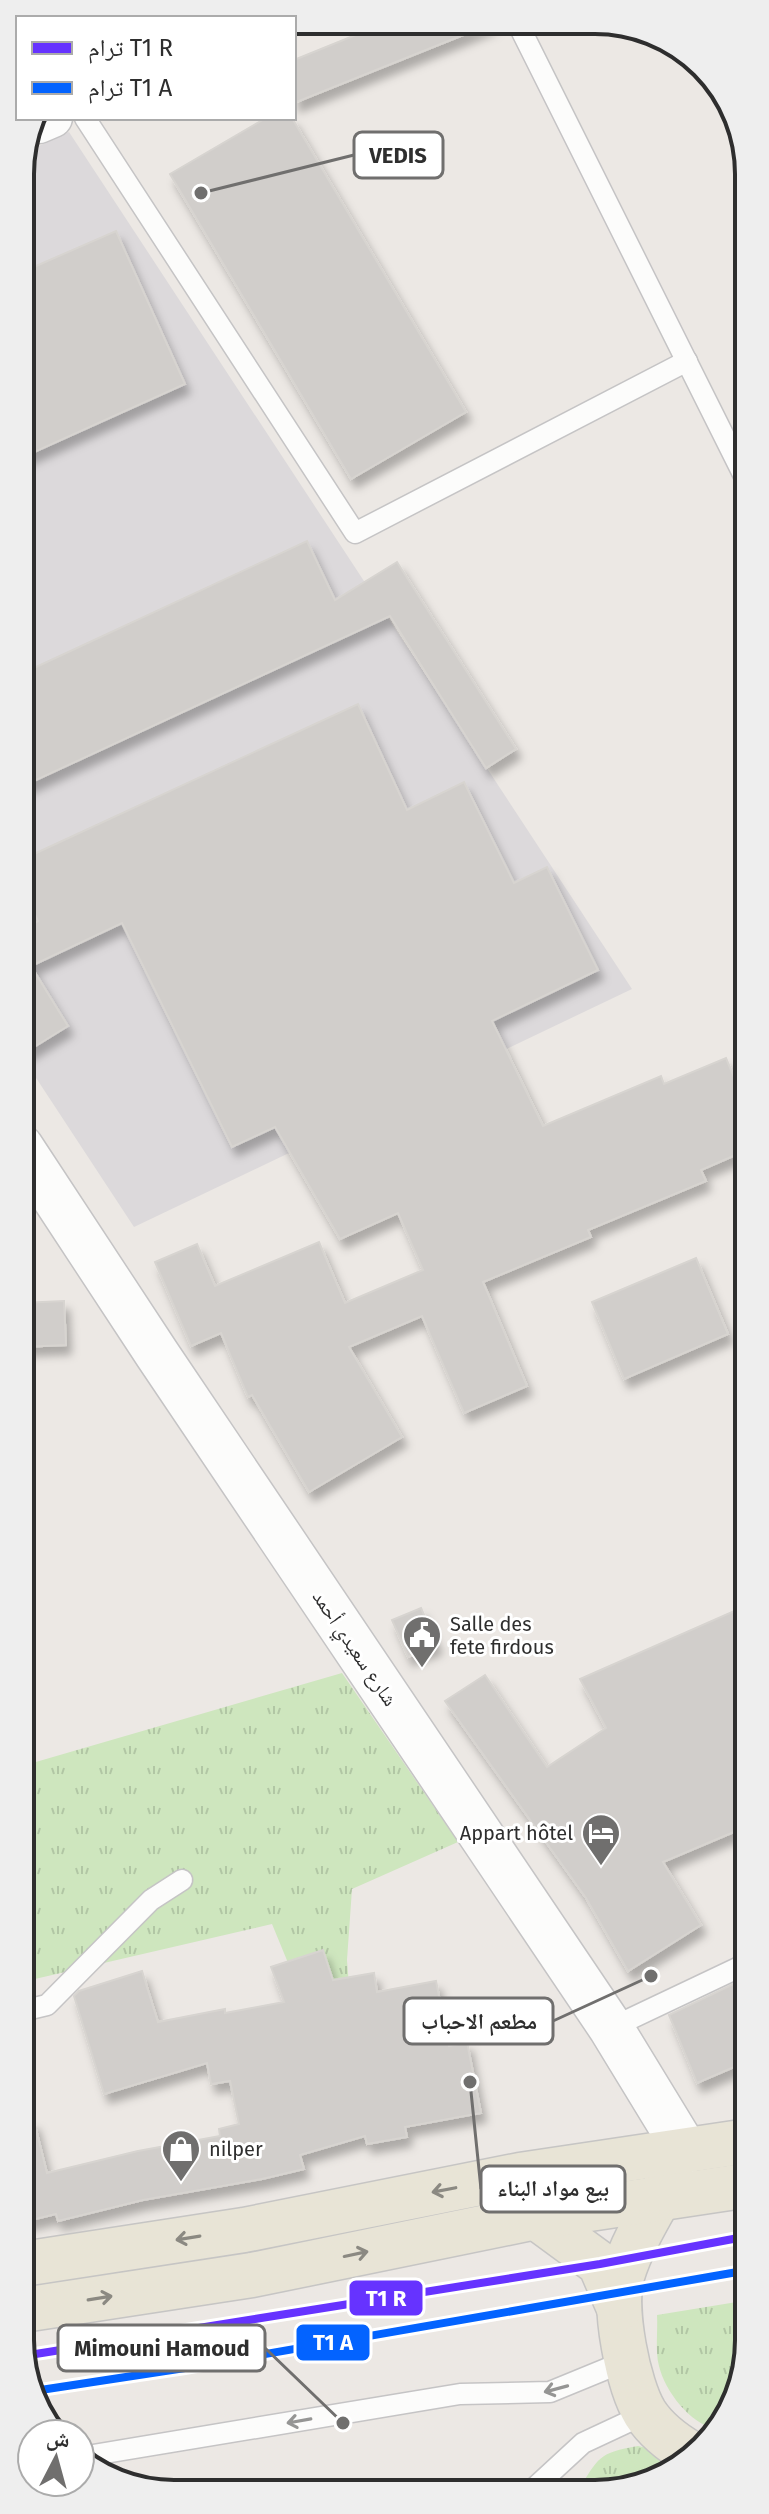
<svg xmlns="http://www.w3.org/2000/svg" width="769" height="2514" viewBox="0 0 769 2514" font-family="'Fira Sans','Noto Naskh Arabic',sans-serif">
<defs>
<pattern id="grass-tufts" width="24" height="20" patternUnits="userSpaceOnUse" patternTransform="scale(2)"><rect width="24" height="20" fill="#cee6be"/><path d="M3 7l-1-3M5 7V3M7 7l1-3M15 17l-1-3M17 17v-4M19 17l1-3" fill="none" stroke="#b1c6a4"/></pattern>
<filter id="shadow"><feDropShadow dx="5" dy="9" stdDeviation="4" flood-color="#0004"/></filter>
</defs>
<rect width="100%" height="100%" fill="#ece8e4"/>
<polygon fill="#dcd9db" points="69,132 632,989 134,1227 21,1055 20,165 26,152"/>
<g fill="url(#grass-tufts)">
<polygon points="342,1673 458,1842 352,1889 347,1960 361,2140 272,1924 22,1982 22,1766"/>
<path d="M 749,2300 L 749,2349 L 716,2429 C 690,2424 665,2391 659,2366 C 655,2351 658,2331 657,2315 Z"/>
<path d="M 638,2446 L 661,2451 L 674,2463 L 624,2491 L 578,2491 C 599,2457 598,2453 638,2446 Z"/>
</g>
<g fill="#d1cecb" stroke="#d7d4d0" stroke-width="2" filter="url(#shadow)">
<polygon points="390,21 493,23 294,103 294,60"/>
<polygon points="266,118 292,118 466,412 351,479 170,174"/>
<polygon points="116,231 185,384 21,458 20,273"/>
<polygon points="307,541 335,600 397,562 516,749 486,768 390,616 21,787 21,674"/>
<polygon points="358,704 407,810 464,782 514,883 547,867 598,970 492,1021 543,1126 661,1076 664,1084 726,1058 747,1108 747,1150 701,1170 706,1181 588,1230 591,1237 483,1282 527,1386 464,1413 422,1316 349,1347 402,1437 309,1492 252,1395 248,1397 221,1333 191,1346 155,1262 197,1244 215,1286 319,1242 345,1303 423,1270 398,1213 340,1239 275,1127 232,1147 122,923 31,966 68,1026 21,1055 21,931 38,921 21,885 21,860"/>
<polygon points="696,1258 728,1334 624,1379 592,1302"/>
<polygon points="64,1301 66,1345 22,1347 22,1303"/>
<polygon points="421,1608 437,1645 408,1657 392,1620"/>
<polygon points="741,1608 748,1624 748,1826 663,1862 701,1925 628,1971 586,1898 445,1701 485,1675 547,1767 606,1728 580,1679"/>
<polygon points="323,1950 333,1980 374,1973 377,1992 436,1981 449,2046 467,2042 481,2113 405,2127 407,2137 367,2144 365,2136 300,2155 304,2169 262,2179 143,2200 58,2221 56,2214 23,2222 23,2122 34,2121 47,2173 138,2151 220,2136 219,2129 239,2124 230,2081 211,2084 207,2063 104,2094 74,1996 79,1991 142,1971 158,2022 225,2009 225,2013 284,2002 271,1967"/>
<polygon points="748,1977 748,2061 697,2083 669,2015"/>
</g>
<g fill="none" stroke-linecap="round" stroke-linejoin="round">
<defs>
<g id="service">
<polyline points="517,22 747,482"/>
<polyline points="85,118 355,533 687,361"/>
<polyline points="22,2011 47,2005 151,1900 182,1880"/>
<polyline points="611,2028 748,1963"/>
<polyline points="81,2457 460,2394 550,2392 628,2360"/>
<polyline points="531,2491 583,2443 645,2414"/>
</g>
<polyline id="minor" points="39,124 53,118"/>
<polyline id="tertiary" points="21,1147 157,1354 611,2028 686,2151"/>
<g id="primary">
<path d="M 671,2177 C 654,2208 632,2242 622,2276 C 613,2308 628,2385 645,2413 C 656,2430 673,2443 690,2453"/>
<polyline points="536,2217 600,2264 619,2308"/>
<polyline points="23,2264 244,2230 520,2175 748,2141"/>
<polyline points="23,2310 252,2275 536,2217 749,2185"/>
</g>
</defs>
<use href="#service" stroke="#c5c4c5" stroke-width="23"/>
<use href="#minor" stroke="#c5c4c5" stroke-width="41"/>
<use href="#tertiary" stroke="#c5c4c5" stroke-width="47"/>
<use href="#primary" stroke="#c6c5c4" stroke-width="47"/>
<use href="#service" stroke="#fcfcfb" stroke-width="20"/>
<use href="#minor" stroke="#fcfcfb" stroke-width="38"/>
<use href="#tertiary" stroke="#fcfcfb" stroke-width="44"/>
<use href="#primary" stroke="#e8e4d6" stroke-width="44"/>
<defs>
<polyline id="tram-1" points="23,2356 600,2264 749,2236"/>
<polyline id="tram-2" points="34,2391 185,2368 749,2270"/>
</defs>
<use href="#tram-1" stroke="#fff" stroke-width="14"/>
<use href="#tram-2" stroke="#fff" stroke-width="14"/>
<use href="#tram-1" stroke="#63f" stroke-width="8"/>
<use href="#tram-2" stroke="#0363ff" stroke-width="8"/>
</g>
<defs><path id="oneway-shaft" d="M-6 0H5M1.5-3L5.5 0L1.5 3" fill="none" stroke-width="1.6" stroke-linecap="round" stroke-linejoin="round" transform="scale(2)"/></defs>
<g stroke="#8b8982">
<use href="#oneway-shaft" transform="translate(444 2190) rotate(169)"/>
<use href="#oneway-shaft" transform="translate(188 2238) rotate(171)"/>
<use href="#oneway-shaft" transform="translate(356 2254) rotate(-12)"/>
<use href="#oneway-shaft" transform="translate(100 2298) rotate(-9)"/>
</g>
<g stroke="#959594">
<use href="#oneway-shaft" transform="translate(556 2389) rotate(165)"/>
<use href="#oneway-shaft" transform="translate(299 2421) rotate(170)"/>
</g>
<defs>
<symbol id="civic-pin" viewBox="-11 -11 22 30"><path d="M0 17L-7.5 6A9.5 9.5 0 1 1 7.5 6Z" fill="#706f6e" stroke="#fff"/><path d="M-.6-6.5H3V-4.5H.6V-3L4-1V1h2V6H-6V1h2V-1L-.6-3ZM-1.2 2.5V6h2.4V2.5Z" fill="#fff"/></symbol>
<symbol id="hotel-pin" viewBox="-11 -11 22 30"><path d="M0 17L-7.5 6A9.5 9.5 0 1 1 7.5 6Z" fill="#706f6e" stroke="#fff"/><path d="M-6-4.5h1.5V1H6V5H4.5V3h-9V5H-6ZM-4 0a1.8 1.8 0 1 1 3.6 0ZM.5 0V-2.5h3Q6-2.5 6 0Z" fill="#fff"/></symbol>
<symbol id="shop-pin" viewBox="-11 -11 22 30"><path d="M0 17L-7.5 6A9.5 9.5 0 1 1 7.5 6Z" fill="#706f6e" stroke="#fff"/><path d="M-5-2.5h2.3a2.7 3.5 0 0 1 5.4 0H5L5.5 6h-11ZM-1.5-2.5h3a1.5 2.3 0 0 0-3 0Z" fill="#fff"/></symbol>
</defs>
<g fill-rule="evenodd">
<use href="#civic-pin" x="400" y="1613" width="44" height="60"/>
<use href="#hotel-pin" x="579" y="1811" width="44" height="60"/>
<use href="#shop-pin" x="159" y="2127" width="44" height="60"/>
</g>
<g text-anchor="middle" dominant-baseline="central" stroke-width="6" stroke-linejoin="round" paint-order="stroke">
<g font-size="20" fill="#2e2e2e" stroke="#fff" text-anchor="start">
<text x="450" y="1624">Salle des<tspan x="450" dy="23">fete firdous</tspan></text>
<text x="573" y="1833" text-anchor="end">Appart hôtel</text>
<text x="209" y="2149">nilper</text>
</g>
<g font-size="20" fill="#2e2e2e" stroke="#fff">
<text transform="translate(355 1648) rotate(56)">شارع سعيدي أحمد</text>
</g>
</g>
<path d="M0 0H769V2514H0ZM174 34H595A140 140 0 0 1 735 174V2340A140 140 0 0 1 595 2480H174A140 140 0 0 1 34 2340V174A140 140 0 0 1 174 34Z" fill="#eee" fill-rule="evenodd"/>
<path fill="none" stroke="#2e2e2e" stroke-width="4" d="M174 34H595A140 140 0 0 1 735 174V2340A140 140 0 0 1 595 2480H174A140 140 0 0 1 34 2340V174A140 140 0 0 1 174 34Z"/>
<path fill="none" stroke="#706f6e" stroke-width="3" d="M201 193L354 155M651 1976L553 2021M470 2082L481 2189M343 2423L265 2348"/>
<g fill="#706f6e" stroke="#fff" stroke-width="3">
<circle cx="201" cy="193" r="8"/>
<circle cx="651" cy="1976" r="8"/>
<circle cx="470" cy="2082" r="8"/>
<circle cx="343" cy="2423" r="8"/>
</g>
<g fill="#fff" stroke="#706f6e" stroke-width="3">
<rect x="354" y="132" width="89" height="46" rx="8"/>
<rect x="404" y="1998" width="149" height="46" rx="8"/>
<rect x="481" y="2166" width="144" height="46" rx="8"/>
<rect x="58" y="2325" width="207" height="46" rx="8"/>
</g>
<g font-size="22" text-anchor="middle" font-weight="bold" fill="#2e2e2e">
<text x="398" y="163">VEDIS</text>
<text x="479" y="2029">مطعم الاحباب</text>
<text x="553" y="2196">بيع مواد البناء</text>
<text x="162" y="2356">Mimouni Hamoud</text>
</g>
<g stroke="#fff" stroke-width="3">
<rect x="348" y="2279" width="76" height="38" rx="8" fill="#63f"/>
<rect x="295" y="2323" width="76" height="39" rx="8" fill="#0363ff"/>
</g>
<g font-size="22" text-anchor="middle" font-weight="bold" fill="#fff">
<text x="386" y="2306">T1 R</text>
<text x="333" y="2350">T1 A</text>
</g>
<rect x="16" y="16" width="280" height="104" fill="#ffffff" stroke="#ababab" stroke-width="2"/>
<rect x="32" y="42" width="40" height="12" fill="#6633ff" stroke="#ababab" stroke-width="2"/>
<text x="88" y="56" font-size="24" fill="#2e2e2e">ترام T1 R</text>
<rect x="32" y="82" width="40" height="12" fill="#0363ff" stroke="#ababab" stroke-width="2"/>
<text x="88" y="96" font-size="24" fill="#2e2e2e">ترام T1 A</text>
<g transform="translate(56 2458) rotate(6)"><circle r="38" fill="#ffffff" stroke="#ababab" stroke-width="2"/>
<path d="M0-6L14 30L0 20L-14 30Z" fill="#706f6e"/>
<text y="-12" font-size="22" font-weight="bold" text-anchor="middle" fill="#2e2e2e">ش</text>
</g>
</svg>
